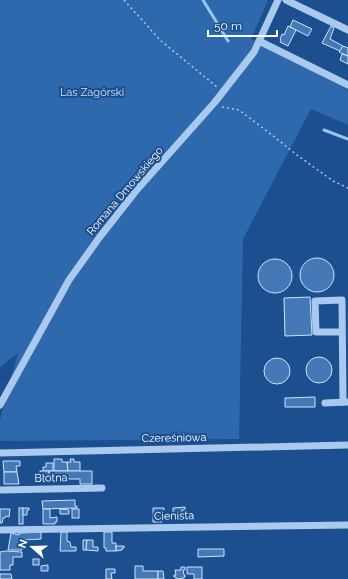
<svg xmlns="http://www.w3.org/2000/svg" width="348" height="579" viewBox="0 0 348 579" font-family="Raleway,sans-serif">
<rect width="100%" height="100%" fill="#1b4f8f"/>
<polygon fill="#2e69ad" points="0,0 268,0 251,39 348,90 348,125 311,109 243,239 239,439 0,441 0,420 18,353 0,367"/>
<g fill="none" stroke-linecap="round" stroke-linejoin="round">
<g stroke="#9cc4f0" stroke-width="3">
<polyline points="203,0 228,41"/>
<polyline points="324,130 348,139"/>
</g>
</g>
<g fill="#4478b7" stroke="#cfe3fa">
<polygon points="293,20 312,29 308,36 290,27"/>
<polygon points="288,26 296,30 288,46 280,42 281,40 280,39 282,34 284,35"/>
<polygon points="331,26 334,28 330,39 343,46 340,51 322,43"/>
<polygon points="343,46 348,48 348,56 339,52"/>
<polygon points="342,54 348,56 348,64 340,60"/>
<circle cx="317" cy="275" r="17"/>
<circle cx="275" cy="276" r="17"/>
<polygon points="310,297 312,335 285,336 284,298"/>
<circle cx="319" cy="370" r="13"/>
<circle cx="277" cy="371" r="13"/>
<polygon points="315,397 315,407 285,407 285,398"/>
<polygon points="54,459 62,459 62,462 67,462 68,471 54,471"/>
<polygon points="70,459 74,459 74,462 80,462 80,471 68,471 67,462 71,462"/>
<polygon points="3,461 20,461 20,466 16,466 17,472 4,472"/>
<polygon points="46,463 53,463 53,471 43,471 43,467 46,467"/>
<rect x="40" y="471" width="9" height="8"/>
<polygon points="49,471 92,471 92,484 80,484 80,479 49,479"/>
<polygon points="4,472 17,472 19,484 4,484"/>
<polygon points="75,500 75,506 77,506 77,508 43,509 42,501"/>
<polygon points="185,507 185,510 182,510 182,513 173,513 173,508"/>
<rect x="19" y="508" width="4" height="16"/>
<polygon points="23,508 29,508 29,510 27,510 27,515 23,515"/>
<polygon points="153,508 164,508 164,511 162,511 162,522 153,522"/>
<polygon points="0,509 10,509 9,517 6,516 5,518 3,518 2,523 0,523"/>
<polygon points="43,509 50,509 50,518 57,517 57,522 55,522 55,524 43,524"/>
<polygon points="60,509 69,510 69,514 60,514"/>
<rect x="72" y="509" width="7" height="9"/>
<polygon points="41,532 41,539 24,540 22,550 8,550 11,533 19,535 19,533"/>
<polygon points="61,532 67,532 67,541 70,542 71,547 76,547 76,551 60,551"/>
<polygon points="104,532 112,532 112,543 116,543 116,551 106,551 106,548 104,548"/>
<polygon points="83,540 87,540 86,550 83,550"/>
<polygon points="87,540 93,540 93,547 98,547 98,551 86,550"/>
<polygon points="116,546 124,546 124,548 122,548 122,550 116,551"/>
<polygon points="198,549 224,549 224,556 198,557"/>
<polygon points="6,551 22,552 22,557 13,557 13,565 10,565 10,570 0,570 0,552"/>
<rect x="33" y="559" width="6" height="6"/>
<polygon points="48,565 48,571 41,571 41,566"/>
<polygon points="135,566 143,566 143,571 158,571 158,579 135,579"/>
<polygon points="181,567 185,567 185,570 183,570 184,575 185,575 185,577 184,577 184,578 176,579 176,577 174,577 174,575 176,575 175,570 181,570"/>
<polygon points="187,567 202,567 202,579 194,579 194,574 187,574"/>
<polygon points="106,569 115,569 115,573 111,573 112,579 106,579"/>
<polygon points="158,571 163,571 164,579 158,579"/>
<polygon points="0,574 11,574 12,579 0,579"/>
</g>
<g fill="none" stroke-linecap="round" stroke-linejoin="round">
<g stroke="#a9c9ee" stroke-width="1.5" stroke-dasharray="2 3" stroke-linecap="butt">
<polyline points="124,0 160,40 217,87"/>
<polyline points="222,107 239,110 268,132 297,155 333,181 348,188"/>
</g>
<g stroke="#a9c9ee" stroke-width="7">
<polyline points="286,0 348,30"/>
<polyline points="259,41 348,85"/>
<polyline points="342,332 316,332 315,301 342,300 343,402"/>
<polyline points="325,403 348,402"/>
<polyline points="0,405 69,280 99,238 135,192 215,102 254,52 278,0"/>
<polyline points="0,453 348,445"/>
<polyline points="0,490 102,488"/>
<polyline points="0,530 348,525"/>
</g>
</g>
<g text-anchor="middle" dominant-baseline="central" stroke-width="4" stroke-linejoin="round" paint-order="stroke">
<g font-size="11" fill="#cfe3fa" stroke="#1b4f8f">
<text x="92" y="92">Las Zagórski</text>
</g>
<g font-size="11" fill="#fff" stroke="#1b4f8f">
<text transform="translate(125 191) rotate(-50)">Romana Dmowskiego</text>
<text transform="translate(174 438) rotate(-1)">Czereśniowa</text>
<text transform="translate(51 478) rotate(-1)">Błotna</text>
<text transform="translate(174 516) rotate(-1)">Cienista</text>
</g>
</g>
<g transform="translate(32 547) rotate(290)" stroke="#1b4f8f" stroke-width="3" paint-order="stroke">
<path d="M0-3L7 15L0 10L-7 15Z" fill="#ffffff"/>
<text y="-6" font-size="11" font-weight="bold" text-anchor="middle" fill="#ffffff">N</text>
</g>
<path d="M208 30v6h69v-6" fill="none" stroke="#ffffff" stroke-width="2"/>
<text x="214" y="30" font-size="12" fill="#ffffff" stroke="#1b4f8f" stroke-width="3" paint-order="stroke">50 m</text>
</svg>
